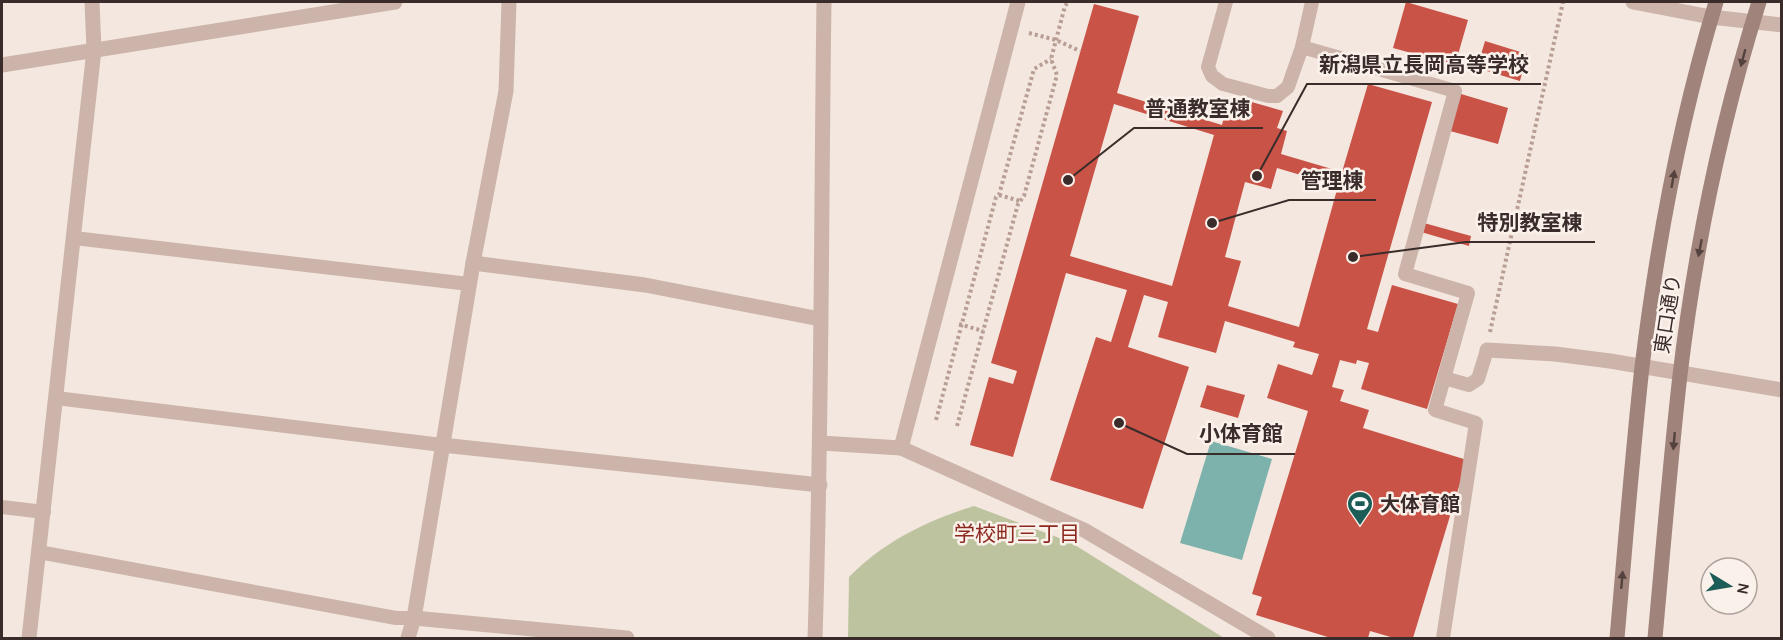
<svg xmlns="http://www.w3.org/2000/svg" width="1783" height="640" viewBox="0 0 1783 640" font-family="Karla,'Noto Sans JP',sans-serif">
<rect width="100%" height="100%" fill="#f4e7df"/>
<path fill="#bcc39e" d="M 974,506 L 1070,542 L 1224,638 L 848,638 L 849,577 C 883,542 928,520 974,506 Z"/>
<polygon fill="#7db2ac" points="1211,441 1272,459 1242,560 1180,543"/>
<g fill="#c95347" fill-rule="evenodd">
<polygon points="1406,2 1468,20 1455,65 1393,48"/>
<path d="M 1094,4 L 1139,16 L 1117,93 L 1222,125 L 1225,113 L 1243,118 L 1248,101 L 1283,111 L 1277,128 L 1287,131 L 1281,154 L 1342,172 L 1368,84 L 1432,102 L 1367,329 L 1378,332 L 1392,285 L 1458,304 L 1427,409 L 1361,389 L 1369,363 L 1357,360 L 1356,364 L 1340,360 L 1332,387 L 1344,390 L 1340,401 L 1369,410 L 1363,428 L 1467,460 L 1413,638 L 1394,638 L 1370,631 L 1368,638 L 1331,638 L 1256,615 L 1262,597 L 1252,594 L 1308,411 L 1267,398 L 1278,364 L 1312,375 L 1319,354 L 1293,347 L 1295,342 L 1225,321 L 1216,353 L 1158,337 L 1168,302 L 1144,295 L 1128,347 L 1189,367 L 1143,509 L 1050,480 L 1096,337 L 1111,342 L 1127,290 L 1066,273 L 1013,457 L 970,445 L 989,377 L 1013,384 L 1017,371 L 991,363 ZM 1114,104 L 1214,135 L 1172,286 L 1070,256 ZM 1277,168 L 1338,186 L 1299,327 L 1228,306 L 1241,261 L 1225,257 L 1245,182 L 1271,189 Z"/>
<polygon points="1485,41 1527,54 1520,81 1477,68"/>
<polygon points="1461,94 1508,108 1498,144 1450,131"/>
<polygon points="1424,223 1471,236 1469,246 1421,232"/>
<polygon points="1207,385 1245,395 1238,418 1200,407"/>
</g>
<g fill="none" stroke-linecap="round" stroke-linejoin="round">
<g stroke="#b89e94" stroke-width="4" stroke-dasharray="3 3" stroke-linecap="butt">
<polyline points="1029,33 1056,40 1080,51"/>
<polyline points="999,195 1020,201"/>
<polyline points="959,324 983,331"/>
<polyline points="1490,332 1563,2"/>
<polyline points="936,420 996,197 999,195 1034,69 1051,59"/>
<polyline points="957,426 1018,204 1024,196 1057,75 1051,59 1065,6 1068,2"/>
</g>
<g stroke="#ccb4aa" stroke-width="14">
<polyline points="1226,2 1208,67 1212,76 1223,84 1268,96 1277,96 1288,87 1302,47 1312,2"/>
<polyline points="1302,47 1455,91 1405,274 1468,293 1435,410 1476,423 1443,638"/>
<polyline points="74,238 469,284"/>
<polyline points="1444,378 1469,385 1478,379 1487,350"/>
<polyline points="56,398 442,445"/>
<polyline points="2,507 44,512"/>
<polyline points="39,552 396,618 414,618"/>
</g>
<g stroke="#ccb4aa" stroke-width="15">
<polyline points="1633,2 1711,17 1782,25"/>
<polyline points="2,65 395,2"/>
<polyline points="473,263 645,285 820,319"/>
<polyline points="1487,350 1555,354 1610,361 1782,390"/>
<polyline points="821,443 901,448 1084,530 1268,638"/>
<polyline points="442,445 820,485"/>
<polyline points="901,448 1018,2"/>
<polyline points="414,618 627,638"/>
<polyline points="29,638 94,50 92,2"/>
<polyline points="408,638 414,618 473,263 506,91 509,2"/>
<path d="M 815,638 C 822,426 821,214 824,2"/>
</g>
<g stroke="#a0837b" stroke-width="15">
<path d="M 1617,638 C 1625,548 1632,457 1642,367 C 1657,244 1680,120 1716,2"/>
<path d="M 1655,638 C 1663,551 1670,463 1680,375 C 1695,249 1721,123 1759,2"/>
</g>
</g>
<defs><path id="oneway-solid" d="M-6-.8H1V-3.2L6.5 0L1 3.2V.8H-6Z" transform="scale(1.5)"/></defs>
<g fill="#54423e">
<use href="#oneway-solid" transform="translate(1743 58) rotate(105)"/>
<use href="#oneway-solid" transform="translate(1673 179) rotate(-80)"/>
<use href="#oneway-solid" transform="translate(1700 248) rotate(101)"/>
<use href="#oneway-solid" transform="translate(1674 441) rotate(95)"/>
<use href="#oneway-solid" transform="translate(1622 580) rotate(-85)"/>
</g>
<defs>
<symbol id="stadium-pin" viewBox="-11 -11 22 30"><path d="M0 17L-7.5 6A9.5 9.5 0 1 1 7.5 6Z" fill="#1d5d57" stroke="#fbf1eb"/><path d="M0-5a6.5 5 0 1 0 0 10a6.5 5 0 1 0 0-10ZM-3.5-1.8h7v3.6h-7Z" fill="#fff"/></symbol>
</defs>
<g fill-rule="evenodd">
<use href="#stadium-pin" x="1345" y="489" width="30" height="40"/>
</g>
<g text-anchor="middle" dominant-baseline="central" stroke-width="5" stroke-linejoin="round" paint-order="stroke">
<g font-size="20" fill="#3a2c2a" stroke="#fbf1eb">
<text transform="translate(1668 314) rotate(-81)">東口通り</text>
</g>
<g font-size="20" font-weight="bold" fill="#3a2c2a" stroke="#fbf1eb" text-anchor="start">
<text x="1380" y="504">大体育館</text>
</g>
<g font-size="21" fill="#8b2920" stroke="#fbf1eb">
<text x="1017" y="534">学校町三丁目</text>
</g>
</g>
<path fill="none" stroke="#3a2c2a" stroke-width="2" d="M1257 176L1307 84H1541M1068 180L1134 128H1263M1212 223L1289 200H1376M1353 257L1466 242H1595M1119 423L1187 454H1295"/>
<g fill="#3a2c2a" stroke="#fbf1eb" stroke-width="2">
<circle cx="1257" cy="176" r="6"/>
<circle cx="1068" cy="180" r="6"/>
<circle cx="1212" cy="223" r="6"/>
<circle cx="1353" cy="257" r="6"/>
<circle cx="1119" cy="423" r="6"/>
</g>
<g font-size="21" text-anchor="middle" font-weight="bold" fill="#3a2c2a" stroke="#fbf1eb" stroke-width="5" stroke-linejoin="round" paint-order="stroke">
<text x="1424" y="72">新潟県立長岡高等学校</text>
<text x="1198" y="116">普通教室棟</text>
<text x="1332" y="188">管理棟</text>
<text x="1530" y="230">特別教室棟</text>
<text x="1241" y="441">小体育館</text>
</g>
<rect width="1783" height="640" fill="none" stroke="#3a2c2a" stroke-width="6"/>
<g transform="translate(1729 586) rotate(101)"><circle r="28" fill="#fbf1eb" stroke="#aea29e" stroke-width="1.5"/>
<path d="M0-4.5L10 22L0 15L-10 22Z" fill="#1d5d57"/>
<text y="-9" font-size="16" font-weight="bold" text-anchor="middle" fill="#3a2c2a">N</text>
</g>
</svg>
